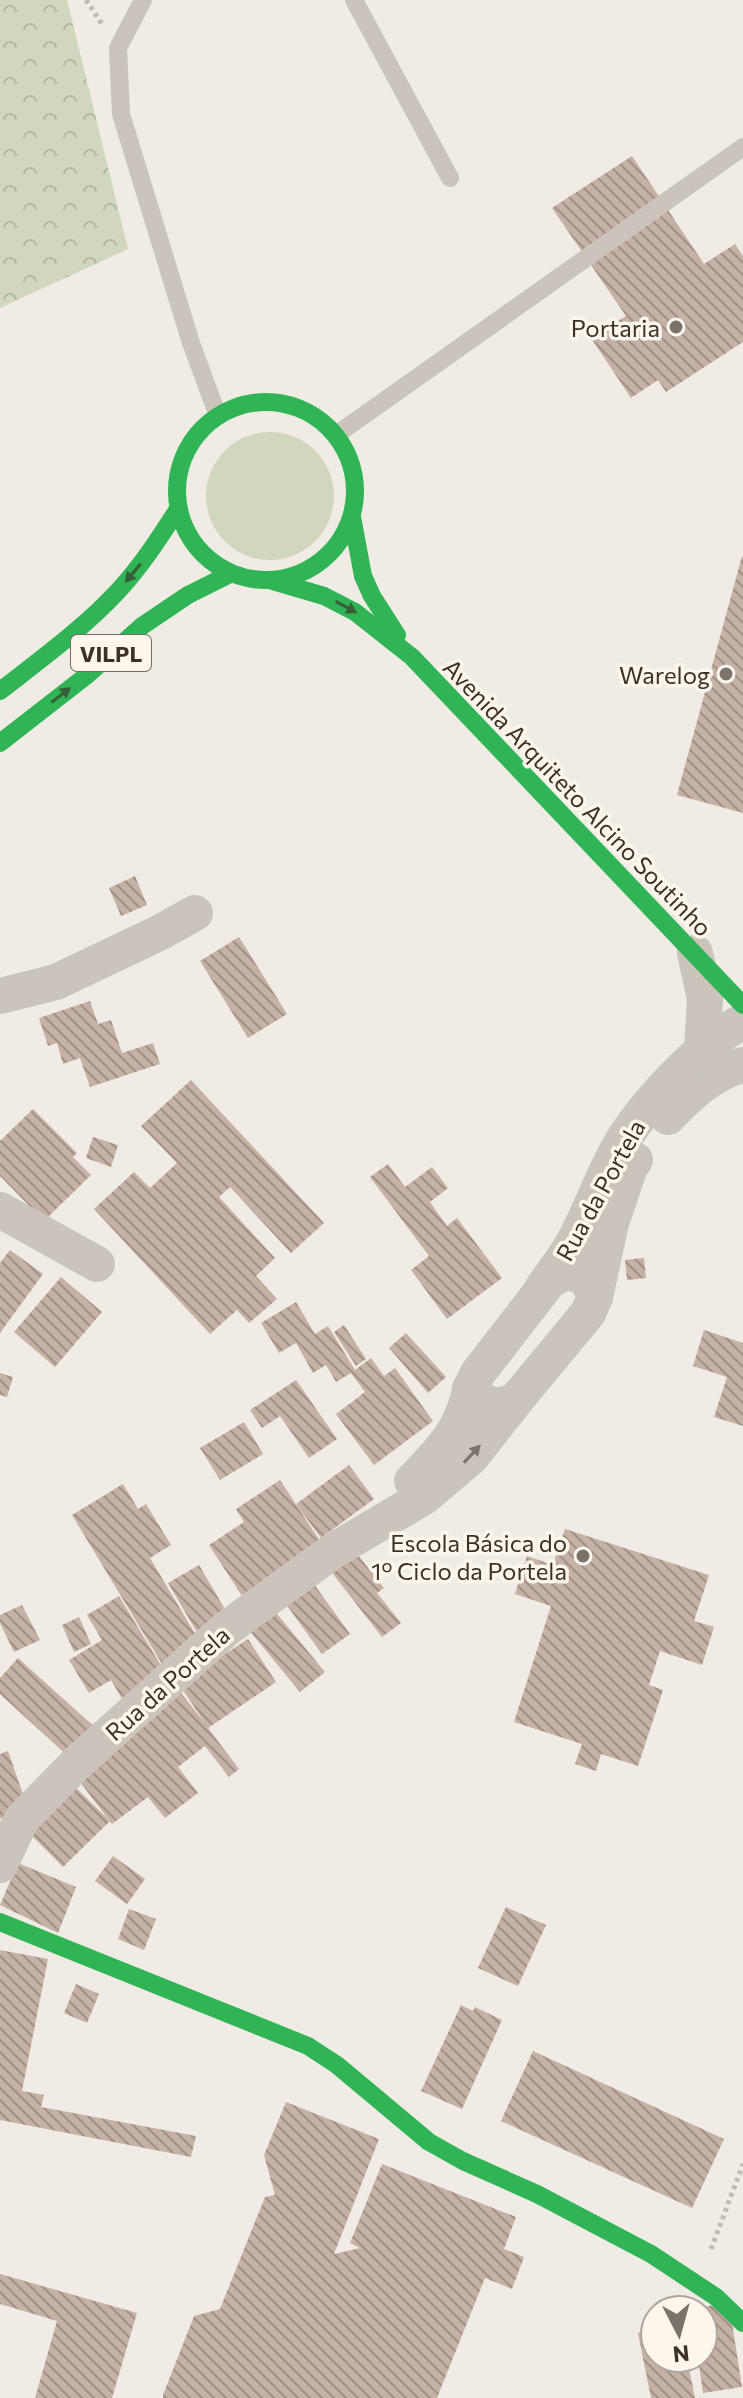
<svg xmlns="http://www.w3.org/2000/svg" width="743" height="2398" viewBox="0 0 743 2398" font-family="Commissioner,sans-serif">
<defs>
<pattern id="forest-crowns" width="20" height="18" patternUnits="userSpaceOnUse" patternTransform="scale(2)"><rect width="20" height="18" fill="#d0d7be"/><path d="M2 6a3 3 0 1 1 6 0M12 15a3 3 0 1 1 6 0" fill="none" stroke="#b4b9a3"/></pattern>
<pattern id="building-back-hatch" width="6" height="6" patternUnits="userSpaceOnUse" patternTransform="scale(2)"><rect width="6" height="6" fill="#c5b1a5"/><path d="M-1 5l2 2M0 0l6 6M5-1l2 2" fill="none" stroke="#a19187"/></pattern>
</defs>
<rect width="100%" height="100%" fill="#f0ece5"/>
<circle fill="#d0d7be" cx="270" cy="496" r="64"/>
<polygon fill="url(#forest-crowns)" points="0,0 67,0 128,249 0,308"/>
<g fill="url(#building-back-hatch)">
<polygon points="632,156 704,264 735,244 743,256 743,342 666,392 658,380 631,398 591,338 626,316 552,208"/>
<polygon points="742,556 743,557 743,813 677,795"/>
<polygon points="135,876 147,905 121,916 109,888"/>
<polygon points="239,937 287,1014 248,1038 200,961"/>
<polygon points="90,1001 98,1024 111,1020 122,1053 153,1043 160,1064 90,1087 80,1058 63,1064 57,1043 48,1046 39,1018"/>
<polygon points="191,1080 324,1223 291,1253 230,1187 219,1197 275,1258 256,1276 277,1299 249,1323 237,1310 210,1334 94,1209 134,1172 150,1188 177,1163 141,1126"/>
<polygon points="33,1109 77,1153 73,1157 91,1175 44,1221 0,1176 0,1141"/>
<polygon points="93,1137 118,1145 111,1167 86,1158"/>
<polygon points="388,1164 405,1187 432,1167 448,1188 430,1202 447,1226 457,1218 502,1278 447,1319 411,1270 429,1256 370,1177"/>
<polygon points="10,1250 43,1274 0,1333 0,1263"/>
<polygon points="644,1258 646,1278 627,1280 625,1260"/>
<polygon points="61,1277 102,1312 55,1367 14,1332"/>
<polygon points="296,1302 315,1334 328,1326 355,1370 371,1358 384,1376 395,1368 433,1421 374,1465 336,1414 365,1392 351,1373 336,1382 326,1365 313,1373 296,1343 279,1353 261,1323"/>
<polygon points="344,1325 366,1359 356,1366 334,1332"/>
<polygon points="704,1330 743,1343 743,1426 714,1417 727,1377 693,1366"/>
<polygon points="406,1333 446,1377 428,1393 389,1348"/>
<polygon points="0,1373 13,1377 7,1397 0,1395"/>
<polygon points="296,1380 337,1439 309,1458 280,1416 262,1428 250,1410"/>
<polygon points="244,1422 263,1454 220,1480 200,1448"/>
<polygon points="349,1465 374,1499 321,1538 296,1504"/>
<polygon points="280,1480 322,1544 242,1596 209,1545 244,1522 236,1509"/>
<polygon points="123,1484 138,1509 146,1504 171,1545 150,1558 200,1642 162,1664 72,1515"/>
<polygon points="565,1529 709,1575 694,1621 714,1627 702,1665 660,1651 649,1685 663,1690 638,1766 601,1754 596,1771 575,1764 582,1744 514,1722 551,1606 515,1594 527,1556 553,1565"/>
<polygon points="354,1550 384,1588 377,1593 401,1623 382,1637 329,1569"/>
<polygon points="199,1565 229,1616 198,1634 168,1583"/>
<polygon points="311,1580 350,1634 322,1654 283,1600"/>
<polygon points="119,1596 168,1677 125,1704 111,1680 89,1693 69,1660 102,1640 87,1615"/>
<polygon points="22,1605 40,1640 14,1652 0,1623 0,1615"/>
<polygon points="273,1609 325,1672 300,1692 248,1629"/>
<polygon points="79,1617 91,1644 74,1652 62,1625"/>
<polygon points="248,1639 276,1682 208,1728 239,1769 229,1777 205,1746 178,1767 198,1793 165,1818 148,1797 112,1824 74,1774 181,1693 205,1723 179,1684"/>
<polygon points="18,1658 99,1731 72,1760 0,1694 0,1678"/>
<polygon points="8,1751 28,1809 0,1819 0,1754"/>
<polygon points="76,1788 110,1821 63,1867 30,1834"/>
<polygon points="113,1856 145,1879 127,1904 95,1881"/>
<polygon points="18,1863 76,1887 58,1933 0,1905"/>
<polygon points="506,1907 546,1925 518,1986 478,1968"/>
<polygon points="129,1909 156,1919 144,1950 118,1939"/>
<polygon points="0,1950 48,1959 22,2091 44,2095 41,2107 196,2136 191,2157 0,2120"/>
<polygon points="76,1984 99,1994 87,2023 64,2013"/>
<polygon points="461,2005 473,2011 475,2007 502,2020 462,2109 421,2091"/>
<polygon points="533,2051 724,2139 692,2208 501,2121"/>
<polygon points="286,2102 379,2139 334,2254 360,2248 350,2243 382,2164 516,2217 504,2249 524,2257 512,2289 485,2278 437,2398 163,2398 163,2395 194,2316 220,2309 265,2197 275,2195 264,2155"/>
<polygon points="0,2274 137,2313 112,2398 35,2398 57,2321 0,2304"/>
<polygon points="729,2303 742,2387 703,2393 698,2358 703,2358 703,2310 695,2310 695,2308"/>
<polygon points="655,2330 655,2358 687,2358 695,2398 651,2398 638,2333"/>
</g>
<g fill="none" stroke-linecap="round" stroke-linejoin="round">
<g stroke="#c3bcb5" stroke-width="5" stroke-dasharray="4 4" stroke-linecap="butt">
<polyline points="86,0 102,24"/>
<polyline points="711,2249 743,2164"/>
</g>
<g stroke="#cac4bd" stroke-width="18">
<polyline points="143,0 118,48 121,114 191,343 218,416"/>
<polyline points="354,0 450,178"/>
<polyline points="336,435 743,147"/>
</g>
<g stroke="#cac4bd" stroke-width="36">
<polyline points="695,953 705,999 702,1048"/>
<polyline points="0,996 56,982 159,933 195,913"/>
<path d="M 668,1117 C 690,1094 712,1073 743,1065"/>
<polyline points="0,1210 97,1264"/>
<path d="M 569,1271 L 587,1279 L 595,1297 L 588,1313 L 516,1400 C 494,1410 486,1405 470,1389 L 478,1373 L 550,1280 Z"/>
<path d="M 543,1287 C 555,1270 568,1254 577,1236 C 592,1206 603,1176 619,1147 C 644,1104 700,1045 743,1021"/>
<polyline points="595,1297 611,1223 630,1167 635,1160"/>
<path d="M 412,1481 C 440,1452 463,1430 470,1389"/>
<polyline points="0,1865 21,1820 78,1762 226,1629 333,1551 424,1497 471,1457 516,1400"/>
</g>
<g stroke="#30b455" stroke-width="18">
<circle cx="266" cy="491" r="89"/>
<polyline points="352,517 363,576 372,596 397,635"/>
<polyline points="273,581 324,596 355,612 412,657 743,1005"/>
<path d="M 0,691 C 41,659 84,628 119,590 C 142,565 160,537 178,509"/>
<polyline points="0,743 86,676 142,626 188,595 230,574"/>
<polyline points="0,1922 308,2046 337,2065 429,2142 463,2161 537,2194 651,2254 716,2297 743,2323"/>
</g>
</g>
<defs><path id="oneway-solid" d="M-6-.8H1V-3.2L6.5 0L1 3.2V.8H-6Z" transform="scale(2)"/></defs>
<g fill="#385f39">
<use href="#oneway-solid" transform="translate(133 573) rotate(130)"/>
<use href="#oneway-solid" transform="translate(346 607) rotate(29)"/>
<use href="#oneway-solid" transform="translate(61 695) rotate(-38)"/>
</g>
<use fill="#7c736c" href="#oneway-solid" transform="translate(472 1454) rotate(-47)"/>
<g fill="#7b726b" stroke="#fcf6ed" stroke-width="3">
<circle cx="676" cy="327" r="8"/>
<circle cx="726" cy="674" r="8"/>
<circle cx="583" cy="1556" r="8"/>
</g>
<g text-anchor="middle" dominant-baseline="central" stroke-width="7" stroke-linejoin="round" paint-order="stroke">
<rect fill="#fcf6ed" stroke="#766c64" stroke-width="2" x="71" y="635" width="80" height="36" rx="6"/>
<g font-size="22" font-weight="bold" fill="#3c312a">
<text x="111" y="653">VILPL</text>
</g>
<g font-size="24" fill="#3c312a" stroke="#fcf6ed" text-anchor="end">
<text x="660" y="327">Portaria</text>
<text x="710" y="674">Warelog</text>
<text x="567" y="1542">Escola Básica do<tspan x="567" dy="28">1º Ciclo da Portela</tspan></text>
</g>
<g font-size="24" fill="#3c312a" stroke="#fcf6ed">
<text transform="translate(578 797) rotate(46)">Avenida Arquiteto Alcino Soutinho</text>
<text transform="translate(600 1190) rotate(-61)">Rua da Portela</text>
<text transform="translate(167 1683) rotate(-42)">Rua da Portela</text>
</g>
</g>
<g transform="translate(679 2334) rotate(174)"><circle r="38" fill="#fcf6ed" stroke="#afa79f" stroke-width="2"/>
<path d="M0-6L14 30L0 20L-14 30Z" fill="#7b726b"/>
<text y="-12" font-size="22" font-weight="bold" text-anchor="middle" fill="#3c312a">N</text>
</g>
</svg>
